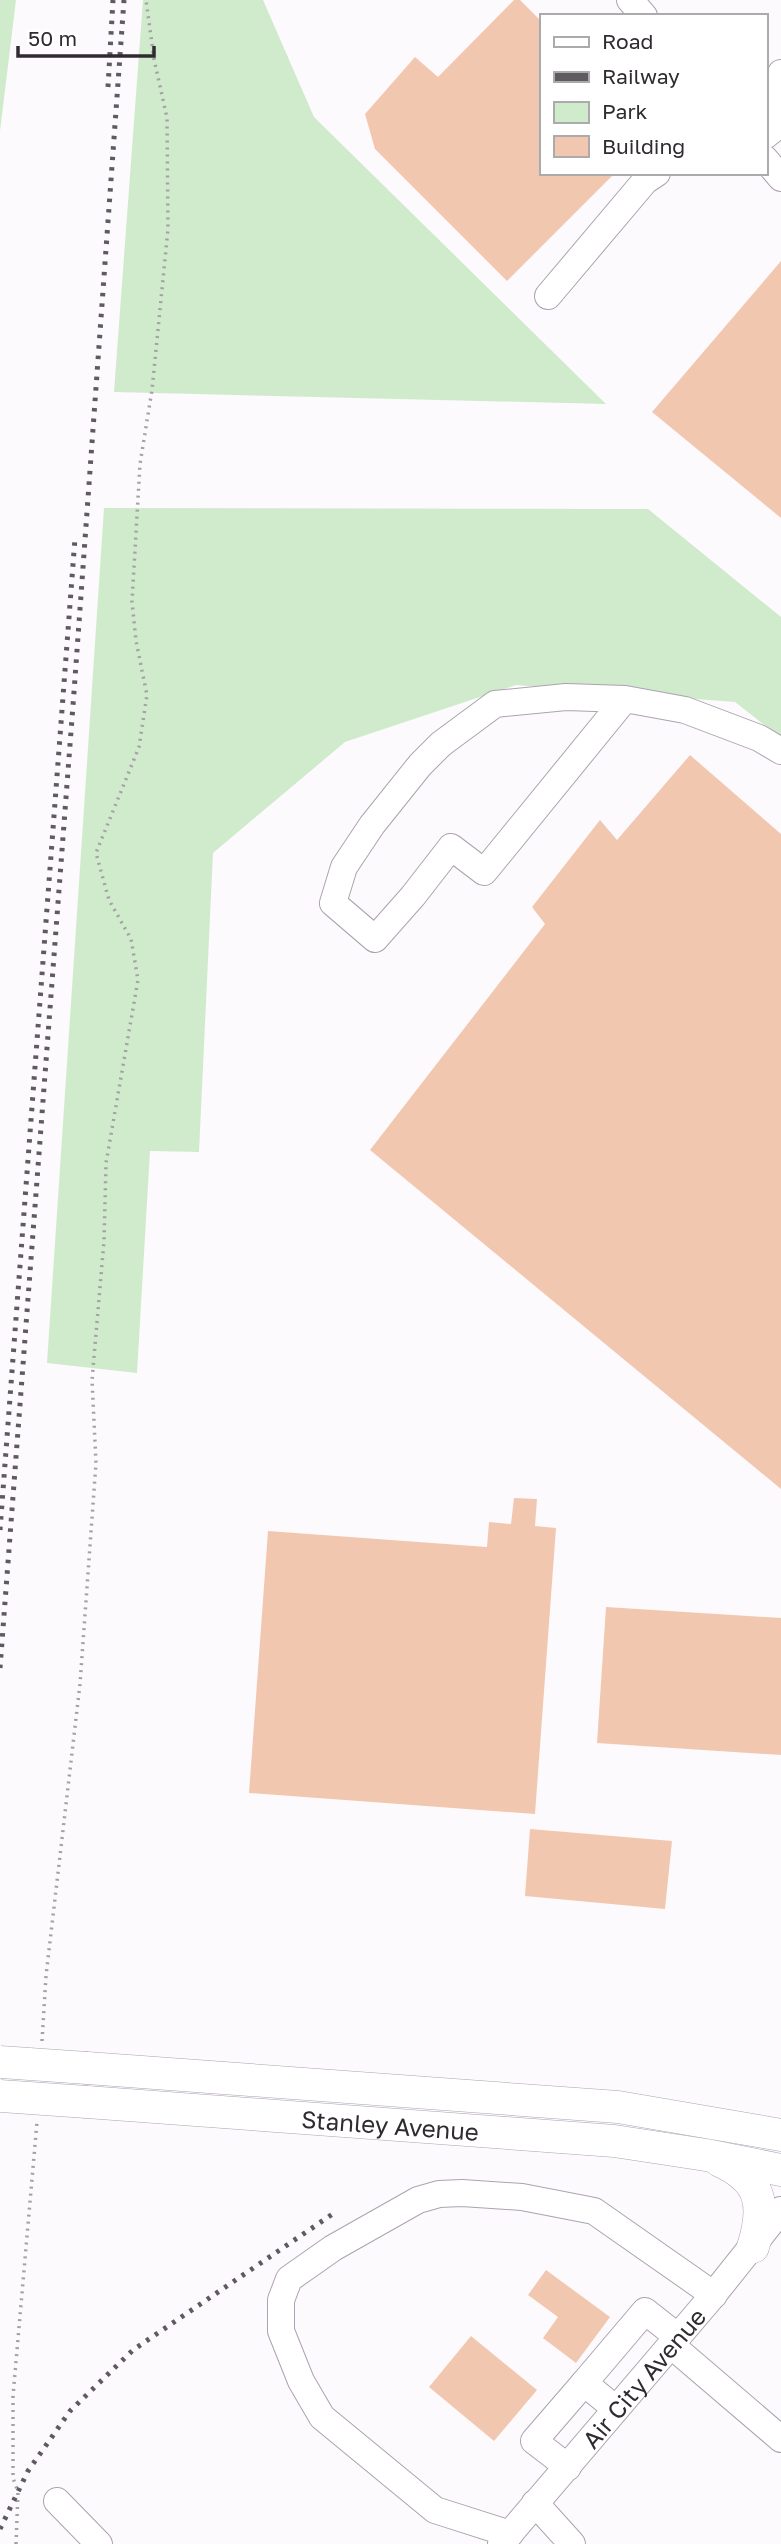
<svg xmlns="http://www.w3.org/2000/svg" width="781" height="2544" viewBox="0 0 781 2544" font-family="'Golos Text',sans-serif">
<rect width="100%" height="100%" fill="#fdfafe"/>
<g fill="#d0ebcc">
<polygon points="0,0 16,0 0,131"/>
<polygon points="143,0 263,0 314,117 606,404 114,392"/>
<polygon points="104,508 648,509 781,617 781,738 735,702 516,685 345,742 213,853 199,1152 150,1151 137,1373 47,1363"/>
</g>
<g fill="#f2c7b0">
<polygon points="514,0 520,0 541,21 541,173 615,173 507,281 375,149 365,114 415,57 438,77"/>
<polygon points="781,261 781,518 652,412"/>
<polygon points="690,755 781,834 781,1489 370,1150 545,924 532,907 600,820 617,840"/>
<polygon points="514,1498 537,1499 535,1526 556,1528 535,1814 249,1793 268,1531 487,1547 489,1522 511,1524"/>
<polygon points="606,1607 781,1618 781,1755 597,1743"/>
<polygon points="530,1829 672,1841 665,1909 525,1896"/>
<polygon points="546,2270 610,2317 576,2363 543,2338 558,2317 528,2295"/>
<polygon points="471,2336 537,2390 494,2441 429,2387"/>
</g>
<g fill="none" stroke-linecap="round" stroke-linejoin="round">
<defs>
<g id="minor">
<polyline points="630,0 644,16"/>
<path d="M 781,73 C 776,86 776,98 781,111"/>
<polyline points="765,136 781,123"/>
<polyline points="765,159 781,178"/>
<polyline points="548,296 645,181 657,173"/>
<polyline points="625,699 484,872 451,847 413,896 375,939 333,903 344,867 372,825 420,765 441,744 495,704 566,697 625,699 685,710 759,738 781,751"/>
<polyline points="671,2345 781,2439"/>
<polyline points="584,2383 645,2311 678,2337"/>
<polyline points="568,2467 534,2441 584,2383 616,2409"/>
<polyline points="57,2501 99,2544"/>
<polyline points="535,2503 572,2544"/>
<polyline points="510,2534 435,2510 322,2417 301,2381 281,2331 281,2300 289,2279 333,2248 418,2200 439,2194 462,2193 522,2197 594,2211 714,2295"/>
<path id="s1" d="M 501,2544 L 710,2299 L 781,2210"/>
</g>
<g id="major">
<polyline points="87,2068 618,2107 781,2135"/>
<path id="s2" d="M 87,2102 L 614,2141 L 706,2155 L 781,2170"/>
<path d="M 720,2161 C 762,2180 766,2205 753,2247"/>
</g>
</defs>
<use href="#minor" stroke="#ada2b1" stroke-width="28"/>
<use href="#major" stroke="#ada2b1" stroke-width="33"/>
<g stroke="#a4a0a5" stroke-width="3.5" stroke-dasharray="2 5" stroke-linecap="butt">
<polyline points="42,2041 46,1976 80,1684 96,1463 92,1380 104,1241 106,1163 138,980 131,939 109,900 96,853 139,747 147,695 136,641 132,602 140,464 152,390 168,229 167,118 154,59 146,0"/>
<polyline points="16,2544 18,2492 13,2478 13,2396 37,2122"/>
</g>
<use href="#minor" stroke="#fff" stroke-width="26"/>
<use href="#major" stroke="#fff" stroke-width="32"/>
<g stroke="#5e5a60" stroke-width="5" stroke-dasharray="3.5 7" stroke-linecap="butt">
<polyline points="108,87 113,0"/>
<polyline points="0,1530 75,538"/>
<polyline points="0,1668 74,692 124,0"/>
<polyline points="0,2529 28,2471 70,2411 133,2350 337,2211"/>
</g>
<defs>
<g id="major-bridge">
<polyline points="0,2062 87,2068"/>
<polyline points="0,2096 87,2102"/>
</g>
</defs>
<use href="#major-bridge" stroke="#ada2b1" stroke-width="33" stroke-linecap="butt"/>
<use href="#major-bridge" stroke="#fff" stroke-width="32"/>
</g>
<g text-anchor="middle" dominant-baseline="central" stroke-width="5" stroke-linejoin="round" paint-order="stroke">
<g font-size="24" fill="#2f2b31" stroke="#fff">
<text stroke="none"><textPath href="#s2" startOffset="304">Stanley Avenue</textPath></text>
<text stroke="none"><textPath href="#s1" startOffset="219">Air City Avenue</textPath></text>
</g>
</g>
<rect x="540" y="14" width="228" height="161" fill="#ffffff" stroke="#acaaad" stroke-width="2"/>
<rect x="554" y="37" width="35" height="10" fill="#ffffff" stroke="#acaaad" stroke-width="2"/>
<text x="602" y="49" font-size="21" fill="#2f2b31">Road</text>
<rect x="554" y="72" width="35" height="10" fill="#5e5a60" stroke="#acaaad" stroke-width="2"/>
<text x="602" y="84" font-size="21" fill="#2f2b31">Railway</text>
<rect x="554" y="102" width="35" height="21" fill="#d0ebcc" stroke="#acaaad" stroke-width="2"/>
<text x="602" y="119" font-size="21" fill="#2f2b31">Park</text>
<rect x="554" y="136" width="35" height="21" fill="#f2c7b0" stroke="#acaaad" stroke-width="2"/>
<text x="602" y="154" font-size="21" fill="#2f2b31">Building</text>
<path d="M18 46v10h136v-10" fill="none" stroke="#2f2b31" stroke-width="3.5"/>
<text x="28" y="46" font-size="21" fill="#2f2b31" stroke="#ffffff" stroke-width="5" paint-order="stroke">50 m</text>
</svg>
